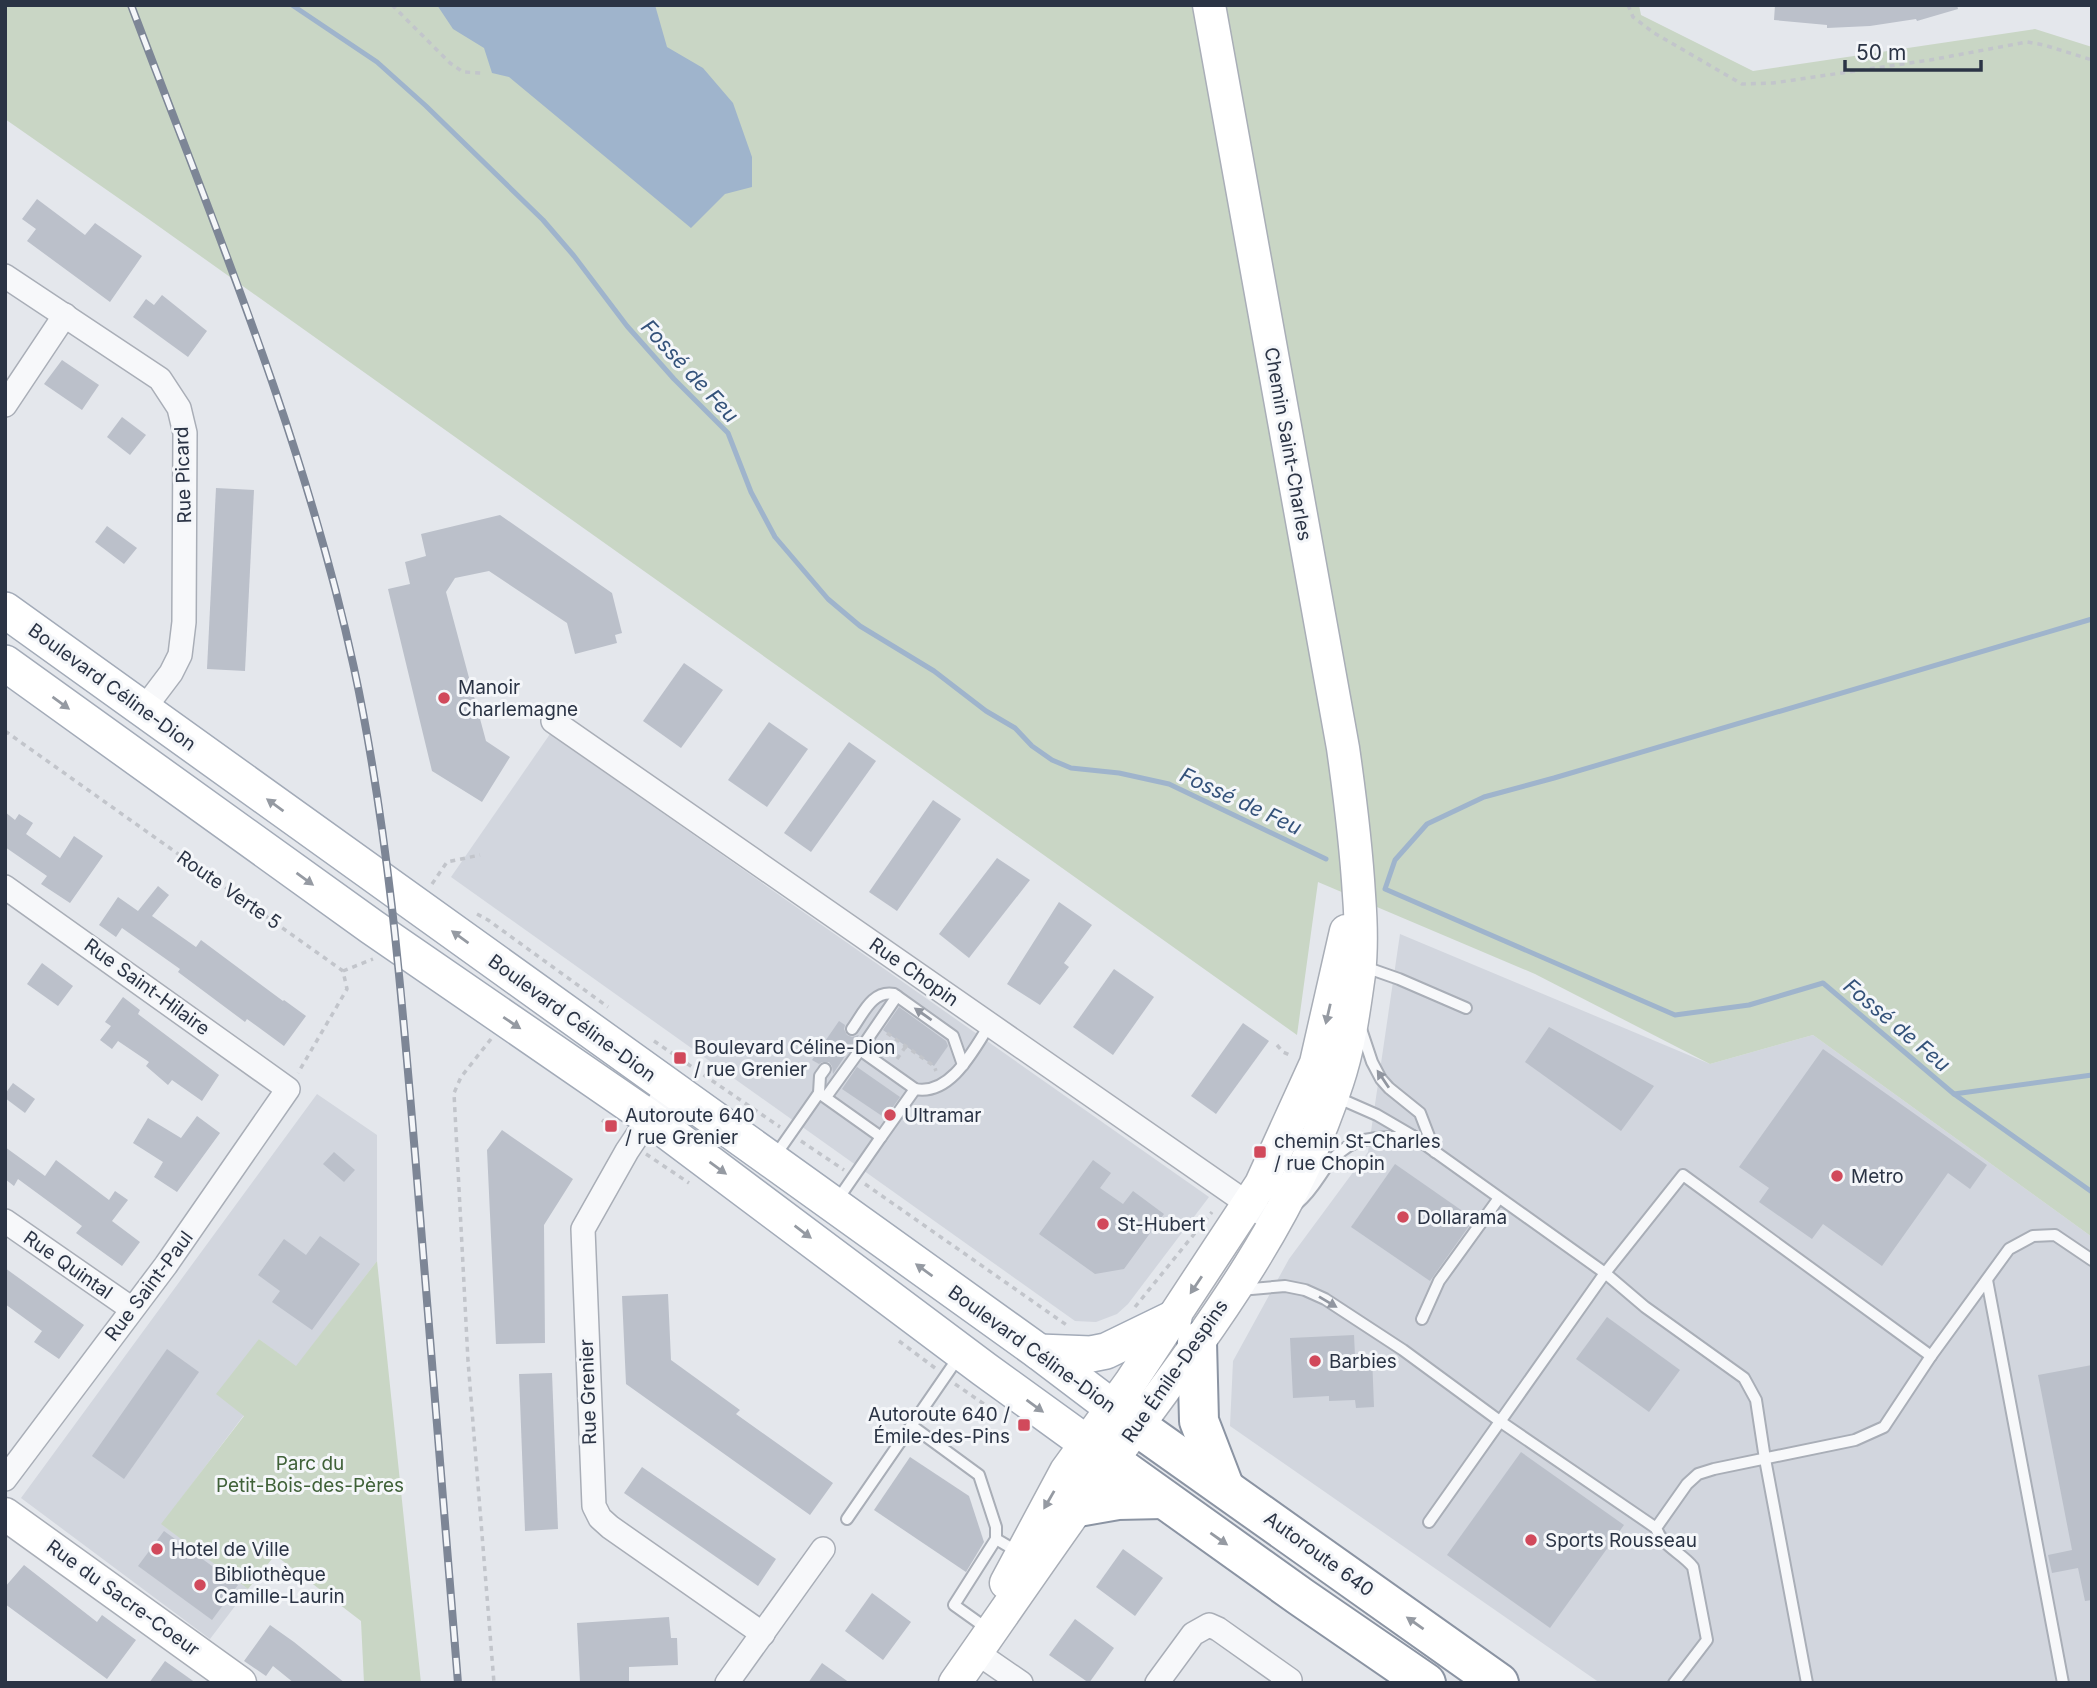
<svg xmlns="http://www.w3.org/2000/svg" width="2097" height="1688" viewBox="0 0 2097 1688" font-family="Inter,sans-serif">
<rect width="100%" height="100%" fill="#e4e7ec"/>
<g fill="#d2d6de">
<polygon points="550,734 1209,1197 1128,1304 1117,1314 1096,1322 1075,1321 451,877"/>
<polygon points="1400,934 1710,1064 1813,1035 2092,1237 2092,1683 1600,1683 1230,1426 1233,1361 1289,1259 1368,1152"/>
<polygon points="317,1094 377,1135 377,1261 296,1367 259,1339 244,1415 162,1524 248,1589 210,1639 21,1498"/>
</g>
<g fill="#c9d6c5">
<polygon points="5,5 1639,5 1641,15 1753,71 2035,29 2092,47 2092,1237 1813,1035 1710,1064 1535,974 1318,882 1297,1035 147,218 5,119"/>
<polygon points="377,1261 421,1683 364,1683 361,1621 275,1555 248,1589 161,1524 244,1416 216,1394 259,1339 296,1366"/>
</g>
<polygon fill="#9fb4cc" points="437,5 655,5 667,47 703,68 733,103 752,157 752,187 725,194 691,228 509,77 492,73 484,48 453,29"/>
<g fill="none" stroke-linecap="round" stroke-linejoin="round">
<g stroke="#9fb4cc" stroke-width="5">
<polyline points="292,5 377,62 426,106 543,220 574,256 627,326 674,379 728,433 751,492 775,537 828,599 860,626 934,671 986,711 1015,728 1032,746 1052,760 1071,768 1119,773 1169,784 1326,859"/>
<polyline points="2092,619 1554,778 1484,797 1427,824 1395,860 1385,889 1675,1015 1749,1005 1823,983 1954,1094 2092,1192"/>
<polyline points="1954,1094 2092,1075"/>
</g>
</g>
<g fill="#bbc0ca">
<polygon points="1775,5 1957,5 1958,9 1917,21 1916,19 1870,26 1827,28 1827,25 1774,20"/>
<polygon points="37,199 85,235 95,223 142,256 110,302 27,241 36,229 22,219"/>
<polygon points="162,295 207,331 188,357 133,317 146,299 154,305"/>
<polygon points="62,360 99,385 82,410 44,384"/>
<polygon points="122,417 146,435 130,455 107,437"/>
<polygon points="216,488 254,490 245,671 207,669"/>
<polygon points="500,515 612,593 622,633 615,635 617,643 575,654 567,623 489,571 455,578 446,592 486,741 510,757 482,802 432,771 388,589 410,584 405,562 426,556 421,534"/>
<polygon points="107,526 137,548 124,564 95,542"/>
<polygon points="684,663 723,690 681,748 643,721"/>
<polygon points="769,722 808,749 767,807 728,780"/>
<polygon points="849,742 876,761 811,852 784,833"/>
<polygon points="933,800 961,819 897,911 869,892"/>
<polygon points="5,812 15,820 19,814 33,823 26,834 60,858 74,836 103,856 70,903 41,884 47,876 5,847"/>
<polygon points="997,858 1030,880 969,958 939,934"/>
<polygon points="158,886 169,895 152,916 196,947 201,940 283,1001 284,1000 306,1016 284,1046 247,1019 245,1022 178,972 180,969 122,928 116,937 99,925 118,897 138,911"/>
<polygon points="1059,902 1092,925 1064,963 1069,967 1040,1005 1007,984"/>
<polygon points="42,963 73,986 58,1006 27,984"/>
<polygon points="1114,969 1154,997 1113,1055 1073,1027"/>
<polygon points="123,997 140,1010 138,1014 219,1075 202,1101 172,1080 168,1085 146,1066 149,1062 118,1041 112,1049 100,1040 111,1026 105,1022"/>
<polygon points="899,1007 946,1041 948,1046 934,1066 883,1030"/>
<polygon points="839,1021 845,1025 844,1029 847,1035 852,1037 859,1035 833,1074 832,1066 829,1062 822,1062 819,1064 812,1060"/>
<polygon points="1243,1023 1269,1041 1216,1114 1191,1096"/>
<polygon points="1549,1027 1654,1086 1621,1131 1525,1062"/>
<polygon points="1823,1049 1987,1165 1970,1189 1948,1173 1882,1266 1823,1224 1812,1239 1759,1202 1769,1188 1739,1167"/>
<polygon points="857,1067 900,1097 885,1118 842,1089"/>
<polygon points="13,1083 35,1099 25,1113 5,1098 5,1094"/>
<polygon points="197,1116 220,1133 177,1192 154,1177 163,1162 133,1143 148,1118 181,1138"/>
<polygon points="502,1130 573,1179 544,1225 545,1343 496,1344 487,1150"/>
<polygon points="5,1147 45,1176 56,1160 109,1200 115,1191 128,1200 112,1221 140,1242 122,1266 76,1233 82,1226 18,1179 14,1186 5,1179"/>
<polygon points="334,1152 355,1170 344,1182 323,1164"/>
<polygon points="1093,1160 1111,1173 1100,1188 1123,1204 1133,1191 1164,1214 1124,1269 1095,1274 1039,1234"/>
<polygon points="1395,1164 1474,1219 1430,1281 1351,1227"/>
<polygon points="320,1236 360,1264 312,1330 272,1302 280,1291 258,1275 284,1239 306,1255"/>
<polygon points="5,1268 84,1325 59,1359 34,1342 42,1331 5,1304"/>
<polygon points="668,1294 671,1360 740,1410 736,1414 833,1483 810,1515 626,1384 622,1296"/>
<polygon points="1607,1317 1680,1370 1649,1412 1576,1359"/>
<polygon points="1354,1335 1355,1356 1372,1356 1374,1407 1356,1408 1355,1400 1329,1401 1329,1396 1293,1398 1290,1338"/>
<polygon points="167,1349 199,1372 124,1479 92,1456"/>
<polygon points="2092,1365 2092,1600 2085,1601 2078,1568 2052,1573 2048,1555 2072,1550 2038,1375"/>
<polygon points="552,1373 558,1529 525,1531 519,1374"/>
<polygon points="1521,1452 1624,1525 1550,1628 1447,1555"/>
<polygon points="910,1457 969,1496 984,1542 966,1572 874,1510"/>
<polygon points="642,1467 776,1559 758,1586 624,1493"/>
<polygon points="164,1531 238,1585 212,1620 138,1566"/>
<polygon points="1123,1549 1163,1578 1135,1616 1096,1587"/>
<polygon points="24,1565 97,1622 102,1615 136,1640 107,1679 5,1604 5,1587"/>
<polygon points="872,1593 911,1622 883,1660 845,1631"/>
<polygon points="669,1617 671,1638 677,1638 678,1665 629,1667 629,1683 580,1683 577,1623"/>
<polygon points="1075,1619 1114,1648 1089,1683 1049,1655"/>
<polygon points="270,1625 294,1642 345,1683 294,1683 273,1666 266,1676 244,1661"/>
<polygon points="165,1661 196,1683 149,1683"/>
<polygon points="822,1663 850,1683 808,1683"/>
</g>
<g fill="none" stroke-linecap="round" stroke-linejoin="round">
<defs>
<g id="lane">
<polyline points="1362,966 1399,979 1466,1008"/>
<polyline points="1360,1026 1372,1062 1381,1079 1389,1088 1420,1113 1435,1152"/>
<path d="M 852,1029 C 863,1014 872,990 894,994 L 953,1036 L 963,1065"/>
<polyline points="860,1050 897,996"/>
<polyline points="819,1093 820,1076 825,1069"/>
<path d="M 826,1097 L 860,1050 L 915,1089 C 951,1096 974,1049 990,1024"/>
<polyline points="1336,1097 1377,1115 1413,1136 1605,1273 1645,1307 1744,1378 1756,1400 1765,1459 1807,1683"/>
<polyline points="881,1137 915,1089"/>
<polyline points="775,1156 819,1093 881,1137 836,1202"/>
<path d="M 1298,1203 C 1310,1193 1316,1182 1325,1169 C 1350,1133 1374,1139 1413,1136"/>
<polyline points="1987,1280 2063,1683"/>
<polyline points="1240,1290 1285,1286 1305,1290 1325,1299 1403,1350 1501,1422 1656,1528"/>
<polyline points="1422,1319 1439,1281 1499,1198"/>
<polyline points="912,1426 979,1475 996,1527 996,1539"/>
<polyline points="847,1519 960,1355"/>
<polyline points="1429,1522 1605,1273 1683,1175 1931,1356"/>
<polyline points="989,1630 954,1605 996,1539 1018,1552"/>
<path d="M 1674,1683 L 1707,1640 L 1693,1567 C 1682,1553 1662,1546 1656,1528 L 1687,1484 L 1698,1474 L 1714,1469 L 1855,1440 L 1884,1427 L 1931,1356 L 2009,1249 L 2033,1236 L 2055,1235 L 2092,1260"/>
</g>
<g id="street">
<polyline points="5,276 160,379 179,408 185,433 184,622 180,655 171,673 143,710"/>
<polyline points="5,405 65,315"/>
<polyline points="553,721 1261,1213"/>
<polyline points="5,887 288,1089 166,1265 5,1479"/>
<polyline points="669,1088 627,1151 583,1229 594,1506 600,1518 610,1527 763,1634"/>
<polyline points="5,1221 132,1309"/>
<polyline points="976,1652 1021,1683"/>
<polyline points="727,1683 823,1549"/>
<polyline points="1157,1683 1193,1634 1209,1625 1218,1629 1290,1680"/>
</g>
<g id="secondary">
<polyline points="5,1514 240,1683"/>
<polyline points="1006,1583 1066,1471 1130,1383 1261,1184 1316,1063 1346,931"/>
<path d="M 955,1683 C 1005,1612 1053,1541 1104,1471 C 1193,1350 1291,1228 1337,1083 C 1349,1048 1354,1010 1359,974 C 1362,947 1361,921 1359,895 C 1356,845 1350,797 1343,748 L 1209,5"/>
</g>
<g id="primary">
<polyline points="5,610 1039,1352 1138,1427"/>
<polyline points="5,663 372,927 648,1117 984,1369 1111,1461"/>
<polyline points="1039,1352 1091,1354 1106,1351 1174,1318"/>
</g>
<g id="highway">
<polyline points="1197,1342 1199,1421 1224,1486"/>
<polyline points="1138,1427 1499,1683"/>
<polyline points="1111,1461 1301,1597 1426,1683"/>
<polyline points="1078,1507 1118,1500 1163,1499"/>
</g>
</defs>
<use href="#lane" stroke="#a9aeb7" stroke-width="14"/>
<use href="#street" stroke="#a9aeb7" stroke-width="26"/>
<use href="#secondary" stroke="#a9aeb7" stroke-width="35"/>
<use href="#primary" stroke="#a3abb8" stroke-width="38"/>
<use href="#highway" stroke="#8b94a3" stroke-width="42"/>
<g stroke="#c2c5cb" stroke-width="3.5" stroke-dasharray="5 5" stroke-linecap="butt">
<polyline points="392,5 450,63 463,72 482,73"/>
<polyline points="1628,5 1633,17 1654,33 1742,84 1773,83 1930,60 2027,42 2044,45 2092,60"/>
<polyline points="5,731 343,971 347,989 298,1073"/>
<polyline points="432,884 447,862 480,855"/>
<polyline points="477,914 488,920 608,1007"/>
<polyline points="343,971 373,959"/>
<polyline points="887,1033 934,1066 936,1071"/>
<polyline points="491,1039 461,1077 454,1093 468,1361 494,1683"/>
<polyline points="654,1041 780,1127"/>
<polyline points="1277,1045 1283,1052 1290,1055"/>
<polyline points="897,1059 906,1046"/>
<polyline points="602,1120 618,1132"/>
<polyline points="801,1141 844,1170"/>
<polyline points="646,1154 689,1183"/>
<polyline points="865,1184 1068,1326"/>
<polyline points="1135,1307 1212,1212"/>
<polyline points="899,1341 935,1368"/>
<polyline points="955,1384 997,1413"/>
</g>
<use href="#lane" stroke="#f7f8fa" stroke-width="10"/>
<use href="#street" stroke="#f7f8fa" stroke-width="23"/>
<use href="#secondary" stroke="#fff" stroke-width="32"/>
<use href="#primary" stroke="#fff" stroke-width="35"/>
<use href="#highway" stroke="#fff" stroke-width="38"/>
<defs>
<path id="rail" d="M 131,5 C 213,223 305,440 354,668 C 389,832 402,999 416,1166 C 430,1338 444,1510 458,1683"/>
</defs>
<use href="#rail" stroke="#7d8696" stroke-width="8"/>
<use href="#rail" stroke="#f4f6f9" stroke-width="5" stroke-dasharray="16" stroke-linecap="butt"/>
</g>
<defs><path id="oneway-solid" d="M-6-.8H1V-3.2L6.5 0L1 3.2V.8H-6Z" transform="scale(1.75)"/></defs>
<g fill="#959aa2">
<use href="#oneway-solid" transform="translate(61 703) rotate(36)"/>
<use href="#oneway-solid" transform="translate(275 805) rotate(-144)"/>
<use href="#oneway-solid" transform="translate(305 879) rotate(36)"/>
<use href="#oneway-solid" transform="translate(460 937) rotate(-144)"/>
<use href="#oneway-solid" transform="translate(1328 1014) rotate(103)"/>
<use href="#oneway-solid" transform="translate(512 1023) rotate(34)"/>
<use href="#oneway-solid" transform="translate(718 1168) rotate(36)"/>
<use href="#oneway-solid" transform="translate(803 1232) rotate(37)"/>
<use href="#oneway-solid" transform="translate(924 1270) rotate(-144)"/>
<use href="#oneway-solid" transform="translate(1196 1285) rotate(124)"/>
<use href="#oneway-solid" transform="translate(1035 1406) rotate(36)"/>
<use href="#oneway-solid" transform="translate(1049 1500) rotate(120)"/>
<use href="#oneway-solid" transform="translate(1219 1539) rotate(35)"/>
<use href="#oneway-solid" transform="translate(1415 1623) rotate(-145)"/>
</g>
<g fill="#9196a0">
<use href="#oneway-solid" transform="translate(923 1014) rotate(-145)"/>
<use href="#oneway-solid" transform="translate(1383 1079) rotate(-124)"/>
<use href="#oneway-solid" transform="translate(1328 1302) rotate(31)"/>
</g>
<g fill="#d1495b" stroke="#f4f6f9" stroke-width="2.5">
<circle cx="444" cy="698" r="7"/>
<rect x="673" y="1051" width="14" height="14" rx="3.5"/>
<circle cx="890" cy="1115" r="7"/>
<rect x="604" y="1119" width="14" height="14" rx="3.5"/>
<rect x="1253" y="1145" width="14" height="14" rx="3.5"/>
<circle cx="1837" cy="1176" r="7"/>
<circle cx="1403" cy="1217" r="7"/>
<circle cx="1103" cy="1224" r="7"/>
<circle cx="1315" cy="1361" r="7"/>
<rect x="1017" y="1418" width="14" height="14" rx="3.5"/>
<circle cx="1531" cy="1540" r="7"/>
<circle cx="157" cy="1549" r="7"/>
<circle cx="200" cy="1585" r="7"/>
</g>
<g text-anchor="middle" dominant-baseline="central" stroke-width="6" stroke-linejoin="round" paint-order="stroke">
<g font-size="19" fill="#2b3445" stroke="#f4f6f9">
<text transform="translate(1288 444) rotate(80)">Chemin Saint-Charles</text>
<text transform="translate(183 475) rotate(-92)">Rue Picard</text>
<text transform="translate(112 687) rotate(36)">Boulevard Céline-Dion</text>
<text transform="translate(229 890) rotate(35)">Route Verte 5</text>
<text transform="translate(914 972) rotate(35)">Rue Chopin</text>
<text transform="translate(147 987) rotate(36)">Rue Saint-Hilaire</text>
<text transform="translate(572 1018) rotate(36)">Boulevard Céline-Dion</text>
<text transform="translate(68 1265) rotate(35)">Rue Quintal</text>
<text transform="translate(149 1286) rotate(-53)">Rue Saint-Paul</text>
<text transform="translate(1032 1349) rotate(36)">Boulevard Céline-Dion</text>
<text transform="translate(1175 1371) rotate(-55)">Rue Émile-Despins</text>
<text transform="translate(588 1392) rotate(-92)">Rue Grenier</text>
<text transform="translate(1319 1554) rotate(36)">Autoroute 640</text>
<text transform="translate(123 1598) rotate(36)">Rue du Sacre-Coeur</text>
</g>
<g font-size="19" fill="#2b3445" stroke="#f4f6f9" text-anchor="start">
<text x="458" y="687">Manoir<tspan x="458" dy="22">Charlemagne</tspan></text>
<text x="694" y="1047">Boulevard Céline-Dion<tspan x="694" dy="22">/ rue Grenier</tspan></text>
<text x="625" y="1115">Autoroute 640<tspan x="625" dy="22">/ rue Grenier</tspan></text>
<text x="904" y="1115">Ultramar</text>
<text x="1274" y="1141">chemin St-Charles<tspan x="1274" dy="22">/ rue Chopin</tspan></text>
<text x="1851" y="1176">Metro</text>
<text x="1417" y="1217">Dollarama</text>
<text x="1117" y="1224">St-Hubert</text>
<text x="1329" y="1361">Barbies</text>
<text x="1010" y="1414" text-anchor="end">Autoroute 640 /<tspan x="1010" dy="22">Émile-des-Pins</tspan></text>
<text x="1545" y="1540">Sports Rousseau</text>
<text x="171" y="1549">Hotel de Ville</text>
<text x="214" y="1574">Bibliothèque<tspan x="214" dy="22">Camille-Laurin</tspan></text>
</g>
<g font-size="19" fill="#3f6138" stroke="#f4f6f9">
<text x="310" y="1463">Parc du<tspan x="310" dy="22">Petit-Bois-des-Pères</tspan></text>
</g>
<g font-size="21" font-style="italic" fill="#34527a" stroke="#f4f6f9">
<text transform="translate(690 371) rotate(47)">Fossé de Feu</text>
<text transform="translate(1241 801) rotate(25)">Fossé de Feu</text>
<text transform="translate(1897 1025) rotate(40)">Fossé de Feu</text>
</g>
</g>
<rect width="2097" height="1688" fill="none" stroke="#2b3445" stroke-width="14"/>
<path d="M1845 60v10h136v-10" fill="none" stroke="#2b3445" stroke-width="3.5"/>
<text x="1856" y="60" font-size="21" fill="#2b3445" stroke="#f4f6f9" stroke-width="5" paint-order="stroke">50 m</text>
</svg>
